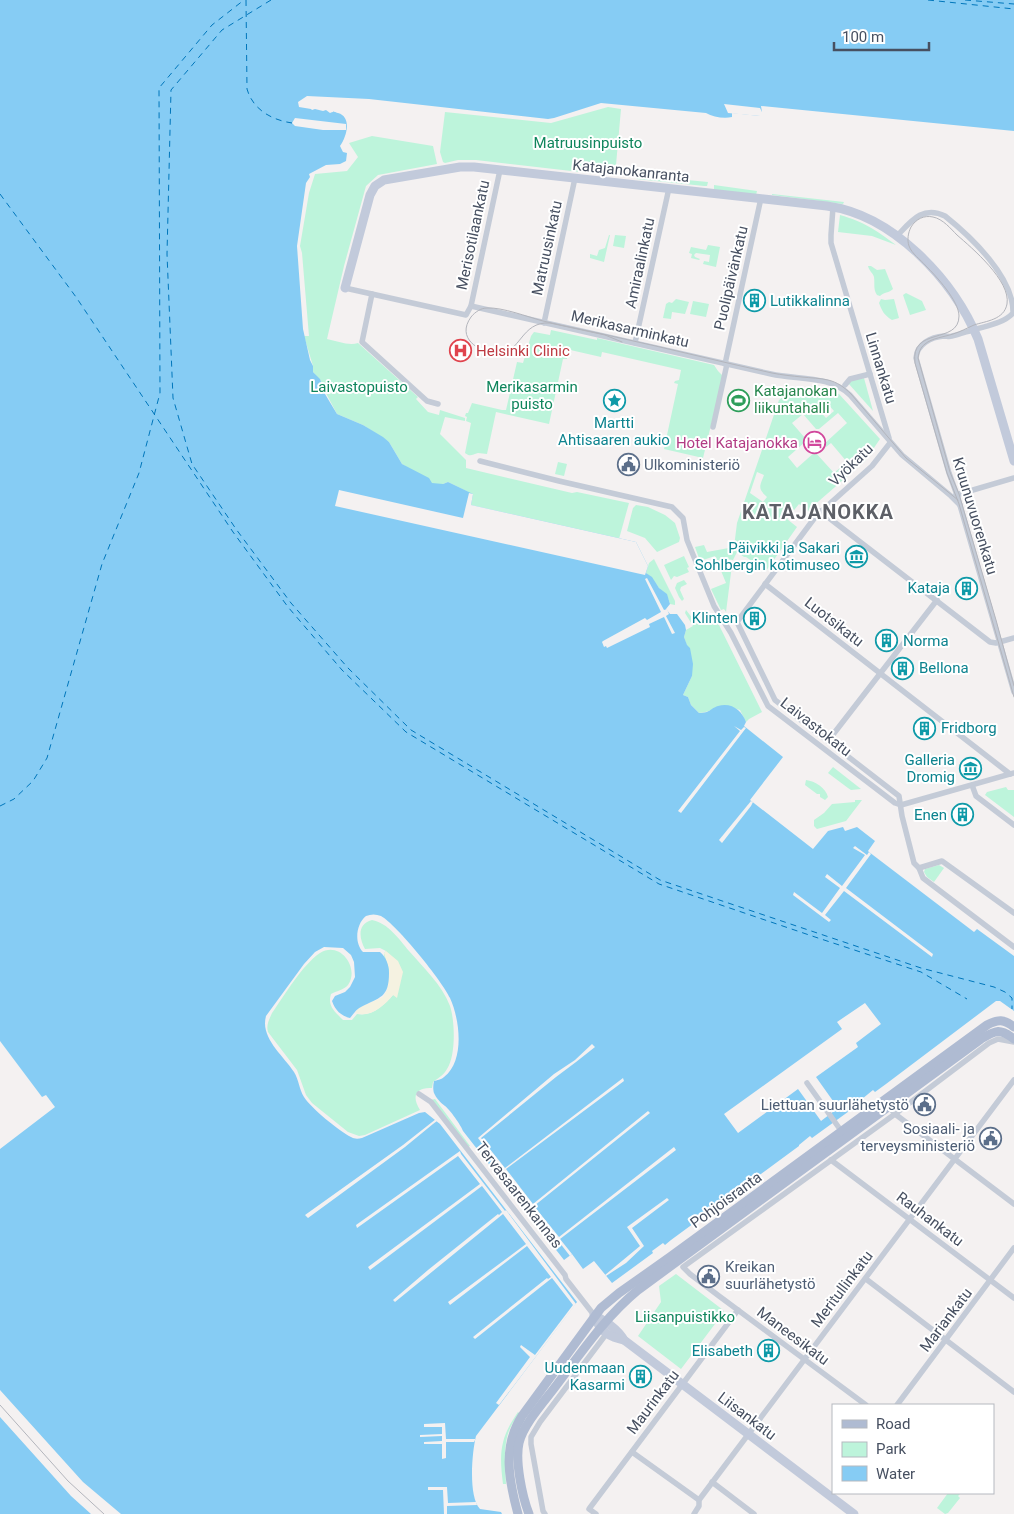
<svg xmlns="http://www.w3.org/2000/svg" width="1014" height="1514" viewBox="0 0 1014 1514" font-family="Roboto,sans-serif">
<rect width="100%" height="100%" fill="#f4f1f1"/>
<g fill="#bdf4db" fill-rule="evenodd">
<polygon points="608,107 621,109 615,176 476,160 458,160 445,163 443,162 440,152 445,112 551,123"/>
<path d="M 372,136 L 433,146 L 437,164 L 378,175 L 366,186 L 344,266 L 327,339 C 337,341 349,346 358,343 L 418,397 L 416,399 L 428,412 L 439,415 L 440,410 L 465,418 L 465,421 L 445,417 L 440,434 L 466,460 L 466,468 L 572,493 L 577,492 L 629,503 L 619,539 L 471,505 L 468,492 L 448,482 L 443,484 L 432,484 L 402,464 L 389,442 L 363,425 L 337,414 L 318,378 L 313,372 L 313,366 L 304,336 L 309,336 L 302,253 L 300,246 L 309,193 L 315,174 L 347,171 L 358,157 L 349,143 Z"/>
<polygon points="634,175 708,182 707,186 704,186 637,179"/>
<polygon points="714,185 757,191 756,195 714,190"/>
<polygon points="772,194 844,202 843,204 772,195"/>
<path d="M 840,215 C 864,222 876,230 896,245 L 872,236 L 838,232 Z"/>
<polygon points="609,235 610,235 604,262 590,258 590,254 597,256 599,250 605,248"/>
<polygon points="615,235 626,236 624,248 613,246"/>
<polygon points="708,245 720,247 716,267 703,264 704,261 709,262 710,255 696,253 694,255 695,257 700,259 699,260 691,258 692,254 689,253 691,247 706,250"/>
<path d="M 868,266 L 871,266 L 877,270 L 885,269 L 893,289 C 889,293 884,292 880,296 L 877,295 C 873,289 875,284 874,277 C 873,273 869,271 868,266 Z"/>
<polygon points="906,293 922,301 926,310 910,315 903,295"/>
<polygon points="676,299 689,302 685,314 672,312 671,319 663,318 666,304 669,302 672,303"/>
<path d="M 881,299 L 885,300 L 894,299 L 899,318 L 892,320 C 884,315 882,311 879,303 Z"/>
<polygon points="693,301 709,304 706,317 690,314"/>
<path d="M 551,330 L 597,340 L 597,338 L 714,365 L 718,371 L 723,376 L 703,458 L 664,449 L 678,384 L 674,383 L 675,381 L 679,380 L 681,370 L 602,352 L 601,357 L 566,349 L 565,357 L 567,358 L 567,359 L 563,359 L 549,424 L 496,412 L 487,454 L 478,453 C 472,455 470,457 465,453 L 471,423 L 466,421 L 467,417 L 465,416 L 466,413 L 468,413 L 472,403 L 502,410 L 506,410 L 517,362 L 523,363 L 531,336 L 534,332 L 550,335 Z"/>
<polygon points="864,378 873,411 848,383 853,380"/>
<path d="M 813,386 L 824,387 L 839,394 L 880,439 L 865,461 L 812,507 L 809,512 L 799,504 L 787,519 L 797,527 L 766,571 L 746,557 L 744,557 L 737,552 L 733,560 L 727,559 L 726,564 L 732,565 L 726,612 L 724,609 L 721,610 L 711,589 L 726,583 L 715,556 L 700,561 L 695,547 L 704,545 L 707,552 L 734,547 L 737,523 L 779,400 L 791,391 ZM 826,402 L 834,411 L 826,418 L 818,409 ZM 838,413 L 847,423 L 824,444 L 826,447 L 831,443 L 847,462 L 834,473 L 815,452 L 797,468 L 788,457 L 805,442 L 805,438 L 792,423 L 803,414 L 816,429 L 819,429 ZM 757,472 L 764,475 C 760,486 757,488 767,497 L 763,502 L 750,493 Z"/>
<polygon points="558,462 567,464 564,476 555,474"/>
<polygon points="636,505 648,507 665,515 675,523 680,538 679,542 657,552 645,538 627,531 633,508"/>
<polygon points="684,556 689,567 687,568 689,572 677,577 674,576 671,580 664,565"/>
<path d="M 654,559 L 675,601 L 675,605 L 670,604 C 668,594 663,595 659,588 C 654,581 652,579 646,573 L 649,563 Z"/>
<polygon points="684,580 687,584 681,587 680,590 684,599 682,601 679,597 675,588 677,583"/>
<path d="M 686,610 L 697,624 L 713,617 L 716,619 L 762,712 L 749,719 L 746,722 L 740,710 C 720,703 717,711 699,713 L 691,705 L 688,697 L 683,695 L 692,676 L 691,659 L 684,637 L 686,630 L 693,626 L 685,613 Z"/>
<polygon points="833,767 861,789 851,790 848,788 828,773"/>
<path d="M 806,780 C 815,781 826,788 828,797 L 825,800 L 820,797 L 820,794 L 817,794 L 805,785 Z"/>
<polygon points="1006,787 1008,790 1014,790 1014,817 985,795 987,792"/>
<polygon points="855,800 862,800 846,821 817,829 814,826 814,820 824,813 832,804 855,802"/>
<polygon points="939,865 944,868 934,882 927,877 924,872 925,869"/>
<path d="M 372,920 C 388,923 399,939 409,951 C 423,967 442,985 450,1006 C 455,1021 456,1056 447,1069 C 444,1075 438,1078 433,1082 L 432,1088 C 416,1087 411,1096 420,1110 L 365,1135 L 359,1136 L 348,1132 L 312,1103 L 306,1095 L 297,1070 L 268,1032 C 266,1025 269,1020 272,1013 C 284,996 303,964 320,953 C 340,940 360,968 348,985 C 344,990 336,991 331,994 C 327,1006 335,1012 343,1020 L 352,1020 L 357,1014 C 372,1017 384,1005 393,995 L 384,955 L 384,953 L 386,951 L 380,948 L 365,949 C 359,938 357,924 372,920 Z"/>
<polygon points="435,1099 470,1146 468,1147 431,1100"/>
<polygon points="676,1274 723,1310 724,1312 681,1369 638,1336 661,1302 659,1286"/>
<path d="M 518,1412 L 520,1414 C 501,1432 505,1460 506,1484 L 503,1484 C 499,1453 500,1438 518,1412 Z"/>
<polygon points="948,1493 961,1493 958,1496 960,1498 948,1513 945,1514 937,1508"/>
</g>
<path fill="#f5f2e1" d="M 386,951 L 398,961 L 403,972 L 397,998 L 393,995 C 384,1006 371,1018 355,1013 L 358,1008 L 383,997 L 387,990 L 389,970 L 384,953 Z"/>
<path fill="#86ccf4" d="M 0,0 L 1014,0 L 1014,131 L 761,106 L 762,112 L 760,112 L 760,116 L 732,113 L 732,117 C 724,119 713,117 706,113 L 601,103 L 554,118 L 548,119 L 369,99 L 307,96 L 298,102 L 299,107 L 311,109 L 312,110 L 315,109 L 323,111 L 326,110 L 330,113 C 336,111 331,111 338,113 C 352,117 347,136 340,146 L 343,152 L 347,153 L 346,161 L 340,164 L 326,165 L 309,174 L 310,177 L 306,183 L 297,246 L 303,329 L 310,360 L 313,366 L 313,372 L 320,379 L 325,394 L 337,414 L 363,425 L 383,437 L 389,442 L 402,464 L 429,478 L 432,483 L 443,484 L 448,482 L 473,494 L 471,505 L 636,542 L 648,566 L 646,573 L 652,577 L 659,588 L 667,594 L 670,604 L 666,609 L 670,614 L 677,614 L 685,625 L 686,630 L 684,637 L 687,645 L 690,648 L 693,664 L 692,676 L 683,695 L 688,697 L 691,705 L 699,713 C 711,713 709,709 718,706 C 732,702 742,711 746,722 L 744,726 L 783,757 L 750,800 L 813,849 L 828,831 L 843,827 L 845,831 L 857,827 L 875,841 L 868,851 L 869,852 L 974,932 L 977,929 L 1014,956 L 1014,1011 L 1000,1001 L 996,1001 L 886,1084 L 875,1092 L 873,1090 L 862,1099 L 863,1101 L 812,1138 L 810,1136 L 799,1145 L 799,1146 L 671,1240 L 665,1245 L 663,1243 L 652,1251 L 653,1253 L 612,1283 L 594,1261 L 583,1269 L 572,1254 L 564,1260 L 463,1131 C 461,1125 450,1110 445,1106 C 441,1103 436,1098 434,1093 C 433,1090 433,1085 434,1081 C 437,1080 441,1080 444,1077 C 465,1061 460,1020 450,998 C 443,982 396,924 381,916 C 376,914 371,914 366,916 C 356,924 354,943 363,952 L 380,952 C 386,957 389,965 389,973 C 389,998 380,997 361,1007 C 356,1009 353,1015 350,1018 C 341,1016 335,1010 332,1001 L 335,996 L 345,992 L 350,987 L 355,977 L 354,962 L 351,955 L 343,948 L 324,947 L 315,952 L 304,964 L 266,1016 C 260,1038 283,1055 294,1072 C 299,1080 299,1089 304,1097 C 311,1108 339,1131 351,1137 C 354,1139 358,1139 362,1138 L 419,1113 L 425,1112 L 440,1124 L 577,1302 L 476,1436 C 472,1452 468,1496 480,1509 L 501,1512 L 502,1514 L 0,1514 L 0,1149 L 55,1107 L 46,1095 L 42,1097 L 0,1041 Z"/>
<g fill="#f4f1f1">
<polygon points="724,104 760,108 762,112 760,112 760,116 728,113"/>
<polygon points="295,118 346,124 346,130 323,130 295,126 292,123"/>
<polygon points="339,490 463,518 469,493 473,494 471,505 636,542 648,566 645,575 335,506"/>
<polygon points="647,578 664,610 667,609 669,614 666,616 675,633 672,634 664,617 649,624 650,627 607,648 606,646 604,647 602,642 603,641 645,618 647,620 661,612 645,579"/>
<polygon points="734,726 741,730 744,727 746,728 681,813 678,811 740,731"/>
<polygon points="751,801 753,802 751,806 722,843 719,840"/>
<polygon points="855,846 867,855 869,852 871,854 846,888 933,954 932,957 844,891 825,915 831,920 829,922 793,895 794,892 822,913 840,888 825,877 827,874 842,886 865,855 853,848"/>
<polygon points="865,1003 881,1024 856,1043 858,1047 816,1077 838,1108 821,1121 798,1089 738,1133 724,1114 842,1029 837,1022"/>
<polygon points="592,1044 595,1047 576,1062 556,1077 481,1138 505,1168 623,1078 624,1081 506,1169 533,1204 648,1111 650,1113 534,1206 559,1237 674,1147 676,1150 560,1239 572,1254 570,1256 478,1138 554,1074 575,1060"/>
<polygon points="436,1119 437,1121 433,1124 405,1147 308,1218 305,1215 403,1145"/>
<polygon points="460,1151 461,1154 505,1211 506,1210 576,1304 499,1405 496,1403 530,1357 520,1347 521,1345 535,1355 573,1305 552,1278 475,1339 473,1337 547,1278 548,1279 551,1277 527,1246 450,1305 448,1302 526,1244 503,1214 395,1302 393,1300 428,1270 498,1214 499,1215 502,1212 482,1186 370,1270 368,1267 480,1184 458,1156 357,1228 356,1225"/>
<polygon points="667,1198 669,1200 632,1228 644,1246 626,1263 606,1276 605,1275 640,1246 627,1227"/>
<polygon points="0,1390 83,1482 121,1514 91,1514 71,1496 0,1417"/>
<polygon points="445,1423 446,1439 475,1439 475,1440 474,1442 446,1442 446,1458 442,1459 442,1444 424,1444 424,1442 442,1441 442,1436 420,1437 420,1435 442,1434 442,1427 424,1427 424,1424"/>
<polygon points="428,1487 447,1487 448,1503 476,1502 477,1505 447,1506 447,1514 444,1514 443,1490 428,1490"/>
</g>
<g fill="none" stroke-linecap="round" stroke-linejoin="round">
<g stroke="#0076bb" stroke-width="1" stroke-dasharray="6 5" stroke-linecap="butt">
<path d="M 246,0 L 247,89 C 253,110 272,120 292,123"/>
<polyline points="271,0 222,30 171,90 167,254 173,398 192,464 236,529 291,603 348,668 411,730 660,880 921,968 994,987 1005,992 1012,998 1012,1009"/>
<polyline points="928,0 1014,9"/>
<polyline points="965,0 1014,4"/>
<polyline points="0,194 76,297 233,532 288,607 342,670 406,732 659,884 818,938 921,972 967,999"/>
<polyline points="0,806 14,799 33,781 47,758 102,564 139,473 160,393 159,88 212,25 244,0"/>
</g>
<g stroke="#c4cbd7" stroke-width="5.5">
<polyline points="833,207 831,235 831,243 889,438"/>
<path d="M 897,236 C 911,221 923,205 945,216 C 970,236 1014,277 1013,313 C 1003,324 984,326 970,331 C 964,332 958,335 952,336 C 949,337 947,336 944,336 C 931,337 917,344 916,358 L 949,473 L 957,495 L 1014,692"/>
<polyline points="345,288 466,315 471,306 500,170"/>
<polyline points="372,294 362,342 427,401 438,404"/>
<path d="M 471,306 L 771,374 C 798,380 829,375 850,395 L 902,455 L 951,496 L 960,505"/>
<polyline points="544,323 575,178"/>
<polyline points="635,343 669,188"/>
<polyline points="725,364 761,198"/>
<polyline points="845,385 850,379 870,374"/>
<polyline points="713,427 727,364"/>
<polyline points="890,443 872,466 816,516 737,622 775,700 899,796 902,816 914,863 919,868 923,878 1014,947"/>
<polyline points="480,461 559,481 672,507 683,518 687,540 714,606 731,633 768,706 895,803 901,805"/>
<polyline points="956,495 1014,478"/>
<polyline points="820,511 990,642 996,643 1014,638"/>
<polyline points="765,584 1010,774"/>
<polyline points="828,741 937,600"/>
<polyline points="972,785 976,796 1014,825"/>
<polyline points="901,805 1014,773"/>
<polyline points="919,868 942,861 1014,913"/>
<polyline points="807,1083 842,1132"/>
<polyline points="419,1094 431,1102 565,1275 566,1279 594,1315"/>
<polyline points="887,1104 895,1114 1014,1204"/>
<polyline points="831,1160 1014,1298"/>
<polyline points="866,1279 1014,1392"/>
<polyline points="866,1405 719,1296 690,1274 683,1267 895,1114 989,1043 998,1039 1014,1042"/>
<polyline points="897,1405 1014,1248"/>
<polyline points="632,1452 699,1500"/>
<polyline points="712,1482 754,1514"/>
<polyline points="545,1514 543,1511 531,1444 531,1437 540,1422 607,1333"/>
<polyline points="596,1514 589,1509 738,1310"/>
<polyline points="694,1514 699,1506 699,1500 1014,1080"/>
</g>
<g stroke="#c2cadb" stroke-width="9">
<path d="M 345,288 L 370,195 L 375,186 L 384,180 L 460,167 L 474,167 L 827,206 C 893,215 953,279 978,339 L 1014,461"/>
<path d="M 594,1315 C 606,1322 617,1328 624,1340 L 854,1514"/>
<path d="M 597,1322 C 602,1333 613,1338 624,1340"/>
</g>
<g stroke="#afbbd2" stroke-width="9">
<path d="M 518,1514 C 509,1481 502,1447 522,1416 L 601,1308 L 619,1293 L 670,1257 L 987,1025 C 998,1019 1004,1019 1014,1027"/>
<path d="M 529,1514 C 522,1496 515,1461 519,1443 C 523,1426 541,1405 552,1391 C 579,1356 603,1319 638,1290 L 981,1039 C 996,1030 1000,1028 1014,1039"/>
</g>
<g stroke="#b3b5bc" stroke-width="1">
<path d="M 622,342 L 605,335 L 550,323 C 520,321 521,355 497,353 C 478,352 456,338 471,317 C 475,312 481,308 487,308 C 502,307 528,317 543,321 C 568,327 595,332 620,338 C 671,349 721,362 772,373 C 782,375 792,376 802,377 C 811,378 820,378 828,380 C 837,382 844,387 851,394 L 906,458 L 958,500"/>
<path d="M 1014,686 L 996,620 L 959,494 L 950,472 L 918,358 C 919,352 920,348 925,344 C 932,338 944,337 953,334 C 960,332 967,328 974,325 C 986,321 1004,320 1007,304 C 1011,281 972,248 957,235 C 951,229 943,219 933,217 C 924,215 916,219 911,227 C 908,233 907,240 909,246 C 912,254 920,259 926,266 C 936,276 959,301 959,316 C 959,345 910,326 915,363 L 947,473 L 959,504 L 1014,697"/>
<polyline points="0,1405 68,1481 104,1514"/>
</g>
</g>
<defs>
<symbol id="building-ring" viewBox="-11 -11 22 22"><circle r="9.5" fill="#fff" stroke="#0f9aa8" stroke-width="1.5"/><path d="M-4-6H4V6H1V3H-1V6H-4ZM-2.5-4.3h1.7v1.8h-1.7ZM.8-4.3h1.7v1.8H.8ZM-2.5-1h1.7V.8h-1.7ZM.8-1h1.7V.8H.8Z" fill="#0f9aa8"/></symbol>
<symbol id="hospital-ring" viewBox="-11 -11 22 22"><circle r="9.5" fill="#fff" stroke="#e0444e" stroke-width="1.5"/><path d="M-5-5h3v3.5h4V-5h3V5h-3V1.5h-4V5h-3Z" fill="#e0444e"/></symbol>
<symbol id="sight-ring" viewBox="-11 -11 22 22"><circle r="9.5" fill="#fff" stroke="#0f9aa8" stroke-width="1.5"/><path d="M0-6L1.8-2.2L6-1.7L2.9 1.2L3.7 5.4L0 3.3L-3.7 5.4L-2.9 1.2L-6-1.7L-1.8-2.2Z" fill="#0f9aa8"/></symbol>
<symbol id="stadium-ring" viewBox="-11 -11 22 22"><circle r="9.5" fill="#fff" stroke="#2e9e5b" stroke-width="1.5"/><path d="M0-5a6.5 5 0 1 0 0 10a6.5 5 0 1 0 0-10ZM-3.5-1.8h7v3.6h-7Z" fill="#2e9e5b"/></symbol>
<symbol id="hotel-ring" viewBox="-11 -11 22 22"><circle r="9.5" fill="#fff" stroke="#d1479c" stroke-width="1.5"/><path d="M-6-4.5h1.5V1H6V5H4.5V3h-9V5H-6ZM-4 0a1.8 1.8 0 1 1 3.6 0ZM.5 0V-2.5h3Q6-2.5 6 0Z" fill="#d1479c"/></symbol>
<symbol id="civic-ring" viewBox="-11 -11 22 22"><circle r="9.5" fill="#fff" stroke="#5c6f8a" stroke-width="1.5"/><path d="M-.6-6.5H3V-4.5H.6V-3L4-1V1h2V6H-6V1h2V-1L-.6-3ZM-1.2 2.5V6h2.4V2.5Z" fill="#5c6f8a"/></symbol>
<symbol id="museum-ring" viewBox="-11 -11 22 22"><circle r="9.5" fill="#fff" stroke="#0f9aa8" stroke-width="1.5"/><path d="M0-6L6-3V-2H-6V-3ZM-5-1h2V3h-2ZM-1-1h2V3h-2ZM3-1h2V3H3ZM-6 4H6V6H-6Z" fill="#0f9aa8"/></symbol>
</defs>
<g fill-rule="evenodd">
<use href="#building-ring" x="742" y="288" width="25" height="25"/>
<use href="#hospital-ring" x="448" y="338" width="25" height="25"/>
<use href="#sight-ring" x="602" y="388" width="25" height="25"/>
<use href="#stadium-ring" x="726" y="388" width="25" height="25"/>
<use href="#hotel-ring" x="802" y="430" width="25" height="25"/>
<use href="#civic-ring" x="616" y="452" width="25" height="25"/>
<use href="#museum-ring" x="844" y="544" width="25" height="25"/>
<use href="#building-ring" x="954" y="576" width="25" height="25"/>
<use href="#building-ring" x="742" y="606" width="25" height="25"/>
<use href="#building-ring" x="874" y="628" width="25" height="25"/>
<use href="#building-ring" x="890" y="656" width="25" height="25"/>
<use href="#building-ring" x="912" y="716" width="25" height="25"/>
<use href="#museum-ring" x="958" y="756" width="25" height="25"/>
<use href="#building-ring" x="950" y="802" width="25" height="25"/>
<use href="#civic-ring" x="912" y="1092" width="25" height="25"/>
<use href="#civic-ring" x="978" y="1126" width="25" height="25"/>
<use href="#civic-ring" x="696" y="1264" width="25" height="25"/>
<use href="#building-ring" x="756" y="1338" width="25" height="25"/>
<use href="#building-ring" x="628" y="1364" width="25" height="25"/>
</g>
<g text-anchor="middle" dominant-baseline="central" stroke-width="4" stroke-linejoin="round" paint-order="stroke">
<g font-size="15" fill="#0f855c" stroke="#fff">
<text x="588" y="143">Matruusinpuisto</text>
<text x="359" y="387">Laivastopuisto</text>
<text x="532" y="387">Merikasarmin<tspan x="532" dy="17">puisto</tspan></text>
<text x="685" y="1317">Liisanpuistikko</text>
</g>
<g font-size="15" fill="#475061" stroke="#fff">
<text transform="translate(631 171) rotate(6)">Katajanokanranta</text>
<text transform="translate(473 235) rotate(-78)">Merisotilaankatu</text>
<text transform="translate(547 248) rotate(-78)">Matruusinkatu</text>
<text transform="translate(640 263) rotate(-78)">Amiraalinkatu</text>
<text transform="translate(731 278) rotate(-77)">Puolipäivänkatu</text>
<text transform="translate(630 329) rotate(13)">Merikasarminkatu</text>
<text transform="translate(881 368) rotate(73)">Linnankatu</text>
<text transform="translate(851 465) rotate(-44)">Vyökatu</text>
<text transform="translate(975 516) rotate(73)">Kruunuvuorenkatu</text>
<text transform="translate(834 622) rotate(38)">Luotsikatu</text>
<text transform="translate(816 727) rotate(38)">Laivastokatu</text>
<text transform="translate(519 1195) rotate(52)">Tervasaarenkannas</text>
<text transform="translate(726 1200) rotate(-36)">Pohjoisranta</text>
<text transform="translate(930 1219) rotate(37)">Rauhankatu</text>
<text transform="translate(842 1289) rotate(-53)">Meritullinkatu</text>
<text transform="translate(946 1320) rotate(-53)">Mariankatu</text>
<text transform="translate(793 1336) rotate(37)">Maneesikatu</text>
<text transform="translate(653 1402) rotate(-53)">Maurinkatu</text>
<text transform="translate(747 1416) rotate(37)">Liisankatu</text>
</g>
<g font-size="15" fill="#0d838f" stroke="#fff" text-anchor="end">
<text x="770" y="301" text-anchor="start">Lutikkalinna</text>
<text x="614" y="423" text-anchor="middle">Martti<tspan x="614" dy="17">Ahtisaaren aukio</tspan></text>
<text x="840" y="548">Päivikki ja Sakari<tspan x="840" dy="17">Sohlbergin kotimuseo</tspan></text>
<text x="950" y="588">Kataja</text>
<text x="738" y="618">Klinten</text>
<text x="903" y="641" text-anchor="start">Norma</text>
<text x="919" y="668" text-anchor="start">Bellona</text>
<text x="941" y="728" text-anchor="start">Fridborg</text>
<text x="955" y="760">Galleria<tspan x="955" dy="17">Dromig</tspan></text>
<text x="947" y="815">Enen</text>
<text x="753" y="1351">Elisabeth</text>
<text x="625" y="1368">Uudenmaan<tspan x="625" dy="17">Kasarmi</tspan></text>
</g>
<g font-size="15" fill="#be3a42" stroke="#fff" text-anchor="start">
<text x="476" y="351">Helsinki Clinic</text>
</g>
<g font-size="15" fill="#27864d" stroke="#fff" text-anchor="start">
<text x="754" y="391">Katajanokan<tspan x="754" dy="17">liikuntahalli</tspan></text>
</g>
<g font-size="15" fill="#b23c85" stroke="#fff" text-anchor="end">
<text x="798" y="443">Hotel Katajanokka</text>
</g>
<g font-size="15" fill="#4e5e75" stroke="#fff" text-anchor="start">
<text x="644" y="465">Ulkoministeriö</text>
<text x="909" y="1105" text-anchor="end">Liettuan suurlähetystö</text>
<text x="975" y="1129" text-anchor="end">Sosiaali- ja<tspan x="975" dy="17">terveysministeriö</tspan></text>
<text x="725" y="1267">Kreikan<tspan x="725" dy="17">suurlähetystö</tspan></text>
</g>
<g font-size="20" font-weight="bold" letter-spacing="1" fill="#5d6067" stroke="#fff">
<text x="818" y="512">KATAJANOKKA</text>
</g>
</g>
<rect x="832" y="1404" width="162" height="90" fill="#ffffff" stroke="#b5b9c0"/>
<rect x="842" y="1420" width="25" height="8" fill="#afbbd2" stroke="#b5b9c0"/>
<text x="876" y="1429" font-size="15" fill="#475061">Road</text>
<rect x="842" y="1442" width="25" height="15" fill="#bdf4db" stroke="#b5b9c0"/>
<text x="876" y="1454" font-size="15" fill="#475061">Park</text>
<rect x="842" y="1466" width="25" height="15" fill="#86ccf4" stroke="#b5b9c0"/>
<text x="876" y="1479" font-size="15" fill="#475061">Water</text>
<path d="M834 42v8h95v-8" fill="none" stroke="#475061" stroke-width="2.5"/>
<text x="842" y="42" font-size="15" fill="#475061" stroke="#ffffff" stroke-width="4" paint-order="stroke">100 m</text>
</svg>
